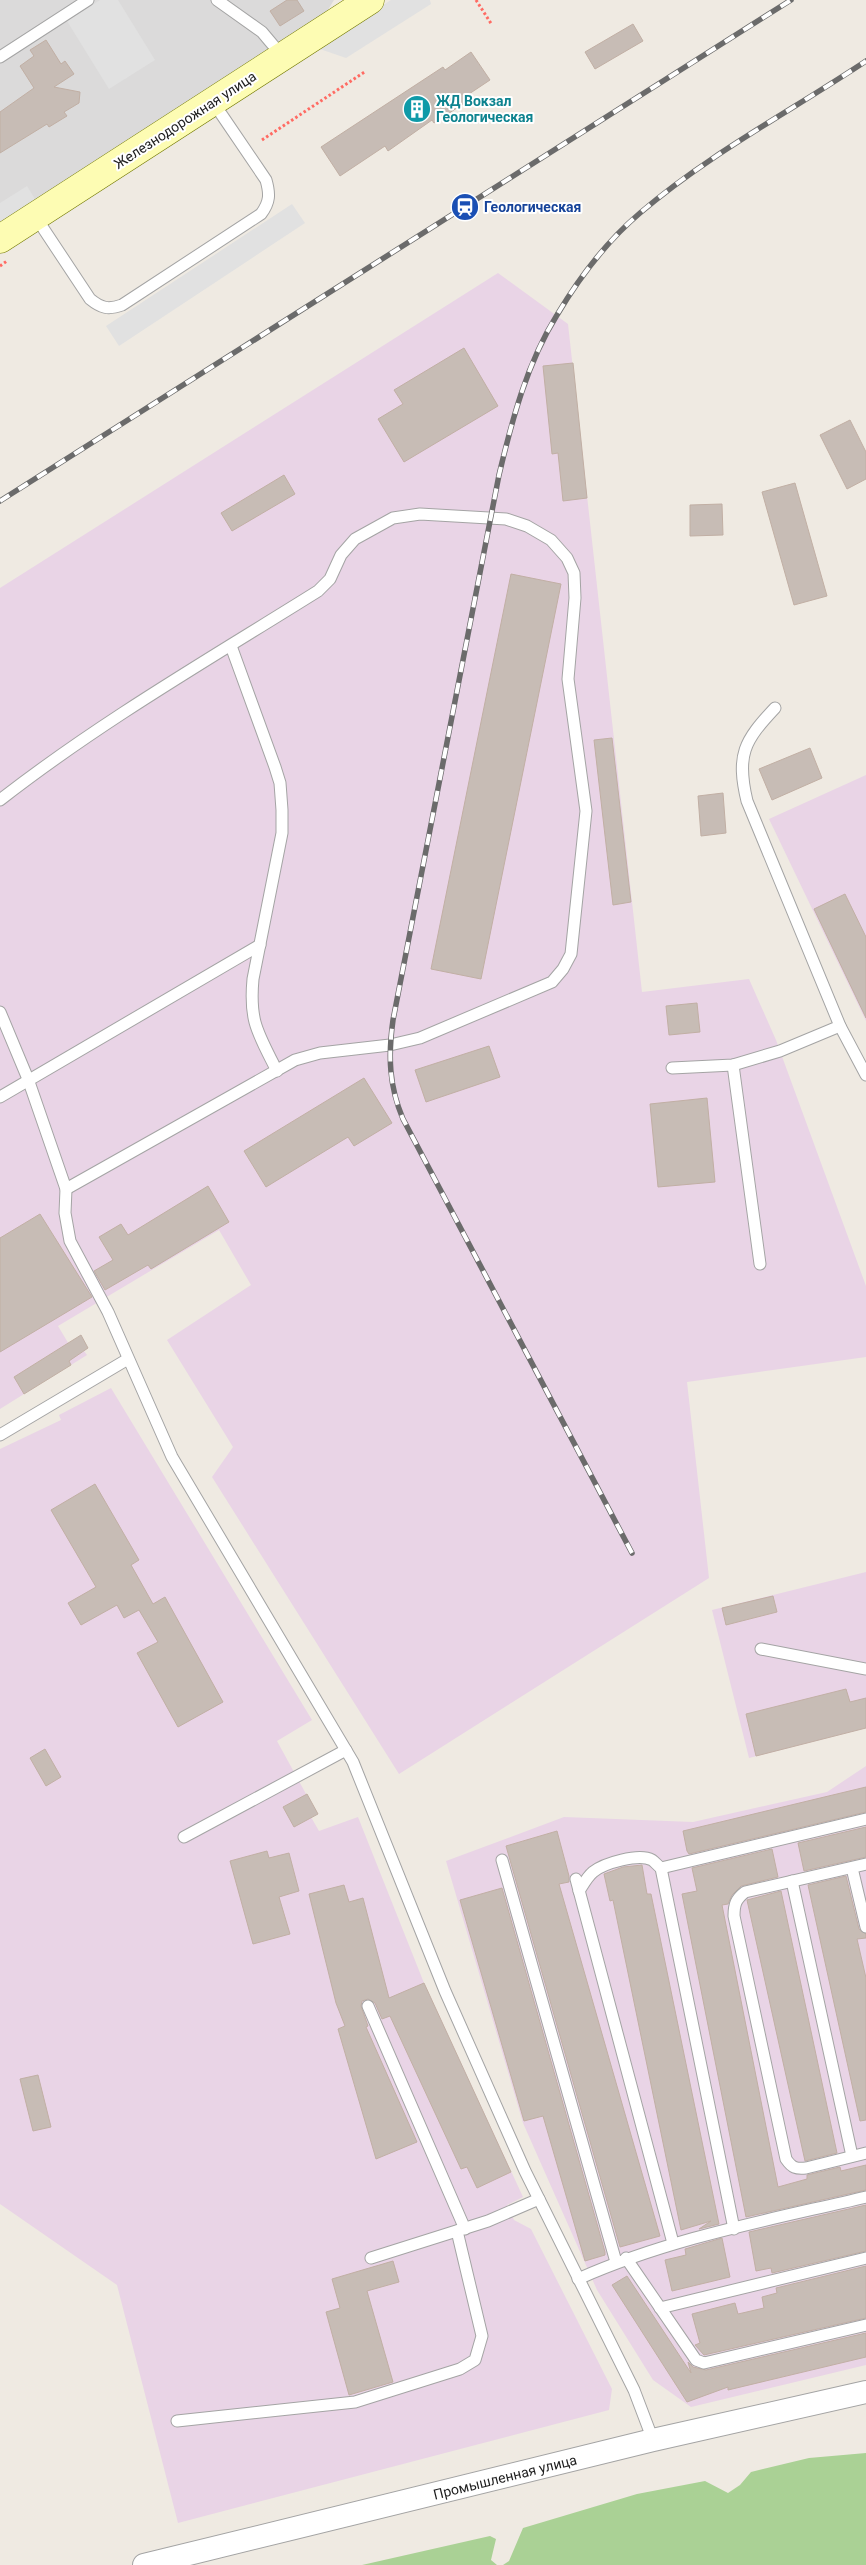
<svg xmlns="http://www.w3.org/2000/svg" width="866" height="2565" viewBox="0 0 866 2565" font-family="Roboto,sans-serif">
<rect width="100%" height="100%" fill="#efeae2"/>
<polygon fill="#dbdada" points="0,0 334,0 326,13 0,223"/>
<g fill="#e9d4e6">
<polygon points="498,273 568,324 642,992 749,979 776,1040 866,1286 866,1357 687,1382 709,1578 399,1774 212,1477 233,1447 167,1340 251,1285 219,1230 58,1326 76,1356 84,1351 87,1355 71,1365 60,1348 14,1377 24,1394 0,1409 0,588"/>
<polygon points="866,775 866,1021 769,819"/>
<polygon points="111,1388 312,1720 277,1741 317,1814 311,1817 319,1831 358,1817 424,1983 523,2197 507,2205 514,2220 531,2229 612,2389 609,2410 178,2523 117,2285 0,2204 0,1449 61,1420 59,1415"/>
<polygon points="866,1572 866,1728 749,1758 712,1610"/>
<polygon points="866,1766 866,2365 691,2407 653,2380 597,2290 523,2123 446,1861 564,1817 693,1822 827,1792"/>
</g>
<g fill="#aad195">
<polygon points="866,2453 866,2565 503,2565 509,2561 523,2528 637,2494 705,2481 728,2493 740,2485 751,2472 809,2458"/>
<polygon points="490,2536 496,2539 491,2560 497,2565 362,2565"/>
</g>
<g fill="#e1e1e1">
<polygon points="100,0 118,0 155,60 109,89 67,21"/>
<polygon points="391,0 430,0 431,4 346,58 317,48"/>
<polygon points="27,186 35,199 0,222 0,203"/>
<polygon points="292,204 305,223 119,346 106,326"/>
</g>
<g fill="#c7bcb5" stroke="#c1afa4">
<polygon points="287,0 297,0 304,11 280,26 270,11"/>
<polygon points="633,24 643,41 595,69 585,52"/>
<polygon points="46,40 61,64 65,61 74,74 54,87 80,92 79,103 64,112 67,116 49,127 47,124 0,153 0,112 34,88 20,66 34,56 30,50"/>
<polygon points="471,52 490,80 463,98 466,102 434,123 432,120 388,151 385,146 340,176 321,147 443,67 445,70"/>
<polygon points="464,348 498,406 404,462 378,419 403,404 394,390"/>
<polygon points="573,363 587,498 563,501 558,453 552,454 543,366"/>
<polygon points="850,420 866,452 866,479 847,489 820,435"/>
<polygon points="284,475 295,494 232,531 221,513"/>
<polygon points="795,483 827,596 794,605 762,492"/>
<polygon points="722,504 723,535 690,536 690,505"/>
<polygon points="511,574 561,584 481,979 431,969"/>
<polygon points="612,738 631,902 613,905 594,740"/>
<polygon points="810,748 822,778 772,800 759,769"/>
<polygon points="723,793 726,833 701,836 698,796"/>
<polygon points="845,894 866,937 866,1018 814,909"/>
<polygon points="697,1003 700,1032 669,1035 666,1006"/>
<polygon points="489,1046 500,1077 426,1102 415,1070"/>
<polygon points="364,1078 392,1123 354,1146 348,1137 266,1187 244,1151"/>
<polygon points="707,1098 715,1182 658,1187 650,1104"/>
<polygon points="208,1186 229,1222 151,1269 148,1265 105,1290 94,1271 113,1260 99,1237 121,1224 128,1235"/>
<polygon points="40,1214 92,1297 0,1352 0,1238"/>
<polygon points="81,1335 88,1348 69,1361 71,1365 24,1394 14,1377"/>
<polygon points="95,1484 139,1560 131,1565 153,1604 165,1597 223,1702 178,1727 137,1653 158,1642 139,1610 124,1618 117,1605 81,1625 68,1603 96,1587 51,1510"/>
<polygon points="773,1596 777,1612 726,1625 722,1608"/>
<polygon points="846,1689 850,1702 866,1698 866,1728 756,1756 746,1714"/>
<polygon points="45,1749 61,1777 46,1786 30,1758"/>
<polygon points="866,1787 866,1812 689,1854 687,1851 683,1831"/>
<polygon points="307,1794 318,1814 294,1827 283,1807"/>
<polygon points="866,1827 866,1857 804,1871 798,1843"/>
<polygon points="557,1831 569,1876 569,1882 559,1884 660,2236 620,2247 506,1846"/>
<polygon points="772,1849 778,1877 741,1886 732,1895 728,1904 722,1905 778,2187 807,2179 807,2175 840,2167 841,2171 866,2165 866,2190 746,2217 682,1894 697,1891 692,1868"/>
<polygon points="267,1851 269,1858 289,1853 299,1891 279,1897 290,1934 253,1944 230,1861"/>
<polygon points="642,1865 647,1894 651,1894 719,2224 699,2229 711,2221 681,2230 613,1900 610,1901 604,1874 623,1867"/>
<polygon points="846,1876 859,1929 866,1934 866,1938 857,1939 866,1978 866,2120 860,2121 808,1885"/>
<polygon points="344,1885 349,1902 363,1898 389,1998 424,1983 511,2172 477,2188 467,2167 461,2169 390,2016 382,2019 375,2003 368,1999 362,2001 361,2006 368,2026 366,2027 417,2142 376,2159 338,2029 345,2026 336,2003 309,1894"/>
<polygon points="502,1888 605,2252 605,2255 585,2261 543,2116 524,2121 460,1900"/>
<polygon points="781,1891 837,2153 805,2161 747,1900"/>
<polygon points="38,2075 51,2127 33,2131 20,2079"/>
<polygon points="866,2205 866,2251 772,2273 771,2268 756,2271 749,2232"/>
<polygon points="722,2238 730,2277 672,2291 665,2260 686,2255 685,2249"/>
<polygon points="393,2261 399,2282 367,2291 393,2382 349,2395 326,2312 340,2308 332,2279"/>
<polygon points="866,2266 866,2318 704,2355 695,2345 700,2343 692,2314 735,2303 738,2314 764,2308 762,2297 777,2293 776,2288"/>
<polygon points="627,2276 691,2373 688,2362 693,2367 706,2370 866,2333 866,2357 728,2390 728,2387 687,2402 612,2285"/>
</g>
<g fill="none" stroke-linecap="round" stroke-linejoin="round">
<defs>
<g id="lane">
<polyline points="217,0 262,32 283,57"/>
<polyline points="0,57 88,0"/>
<path d="M 35,216 L 90,299 C 101,308 108,310 122,305 L 261,214 C 270,202 270,194 266,180 L 213,102"/>
<path d="M 231,646 L 275,767 L 280,783 L 282,810 L 282,833 L 253,979 C 249,1022 258,1033 277,1071"/>
<path d="M 775,708 C 744,741 736,755 747,801 L 840,1026 L 866,1075"/>
<path d="M 0,800 C 100,722 211,658 318,591 L 330,579 L 341,555 L 355,539 L 393,518 L 420,514 L 506,519 L 527,526 L 551,540 L 567,558 L 574,573 L 575,598 L 568,679 L 586,811 L 571,954 L 563,969 L 552,982 L 420,1038 L 390,1045 L 320,1053 L 295,1060 L 66,1189"/>
<polyline points="0,1012 28,1079 66,1189 65,1213 70,1241 108,1312 172,1457 353,1762 445,1991 525,2171 634,2390 653,2440"/>
<polyline points="733,1065 760,1264"/>
<polyline points="672,1068 733,1065 780,1051 840,1026"/>
<polyline points="0,1097 260,945"/>
<polyline points="0,1435 128,1359"/>
<polyline points="761,1649 866,1669"/>
<polyline points="184,1837 346,1750"/>
<polyline points="502,1860 616,2262"/>
<path d="M 866,1864 L 745,1892 C 736,1899 734,1904 734,1916 L 786,2159 C 792,2168 796,2169 806,2168 L 866,2153"/>
<polyline points="661,1868 866,1819"/>
<polyline points="852,1868 866,1927"/>
<polyline points="576,1879 673,2243"/>
<polyline points="792,1881 852,2156"/>
<path d="M 579,1891 C 583,1885 587,1877 593,1872 C 604,1863 639,1853 652,1860 C 655,1862 658,1866 661,1868 L 734,2229"/>
<polyline points="368,2006 465,2229"/>
<polyline points="371,2258 488,2221 539,2199"/>
<polyline points="626,2258 696,2360 704,2363 866,2325"/>
<path d="M 578,2279 C 670,2238 769,2220 866,2197"/>
<polyline points="660,2308 866,2258"/>
<polyline points="177,2421 355,2402 460,2369 475,2360 482,2336 457,2231"/>
</g>
<polyline id="street" points="144,2565 653,2440 866,2392"/>
<polyline id="secondary" points="0,239 370,0"/>
</defs>
<use href="#lane" stroke="#a4a4a4" stroke-width="13"/>
<use href="#street" stroke="#a4a4a4" stroke-width="24"/>
<use href="#secondary" stroke="#727800" stroke-width="29"/>
<g stroke="#ff6b63" stroke-width="3" stroke-dasharray="2.5 2.5" stroke-linecap="butt">
<polyline points="476,0 492,25"/>
<polyline points="262,140 366,71"/>
<polyline points="0,266 7,261"/>
</g>
<use href="#lane" stroke="#fff" stroke-width="11"/>
<use href="#street" stroke="#fff" stroke-width="22"/>
<use href="#secondary" stroke="#fdfcb3" stroke-width="28"/>
<defs>
<g id="rail">
<polyline points="0,501 791,0"/>
<path d="M 632,1553 L 403,1119 C 389,1086 388,1056 393,1020 L 499,475 C 512,420 527,363 557,315 C 579,278 607,241 640,213 C 709,154 791,111 866,61"/>
</g>
</defs>
<use href="#rail" stroke="#6b6b6b" stroke-width="5.5"/>
<use href="#rail" stroke="#fff" stroke-width="4" stroke-dasharray="11" stroke-linecap="butt"/>
</g>
<defs>
<symbol id="building-disc" viewBox="-11 -11 22 22"><circle r="9.5" fill="#0f9aa8" stroke="#fff"/><path d="M-4-6H4V6H1V3H-1V6H-4ZM-2.5-4.3h1.7v1.8h-1.7ZM.8-4.3h1.7v1.8H.8ZM-2.5-1h1.7V.8h-1.7ZM.8-1h1.7V.8H.8Z" fill="#fff"/></symbol>
<symbol id="station-disc" viewBox="-11 -11 22 22"><circle r="9.5" fill="#1a4fb4" stroke="#fff"/><path d="M-3-6H3Q5-6 5-4V2Q5 4 3 4L4.5 6H3L1.5 4h-3L-3 6H-4.5L-3 4Q-5 4-5 2V-4Q-5-6-3-6ZM-3.5-4v3h7v-3ZM-3.5 1v1.5H-2V1ZM2 1v1.5H3.5V1Z" fill="#fff"/></symbol>
</defs>
<g fill-rule="evenodd">
<use href="#building-disc" x="401" y="93" width="32" height="32"/>
<use href="#station-disc" x="449" y="191" width="32" height="32"/>
</g>
<g text-anchor="middle" dominant-baseline="central" stroke-width="4" stroke-linejoin="round" paint-order="stroke">
<g font-size="14" font-weight="bold" fill="#0d838f" stroke="#fff" text-anchor="start">
<text x="436" y="101">ЖД Вокзал<tspan x="436" dy="16">Геологическая</tspan></text>
</g>
<g font-size="14" fill="#1d1d1d" stroke="#fff">
<text transform="translate(185 120) rotate(-33)">Железнодорожная улица</text>
<text transform="translate(505 2477) rotate(-14)">Промышленная улица</text>
</g>
<g font-size="14" font-weight="bold" fill="#164399" stroke="#fff" text-anchor="start">
<text x="484" y="207">Геологическая</text>
</g>
</g>
</svg>
